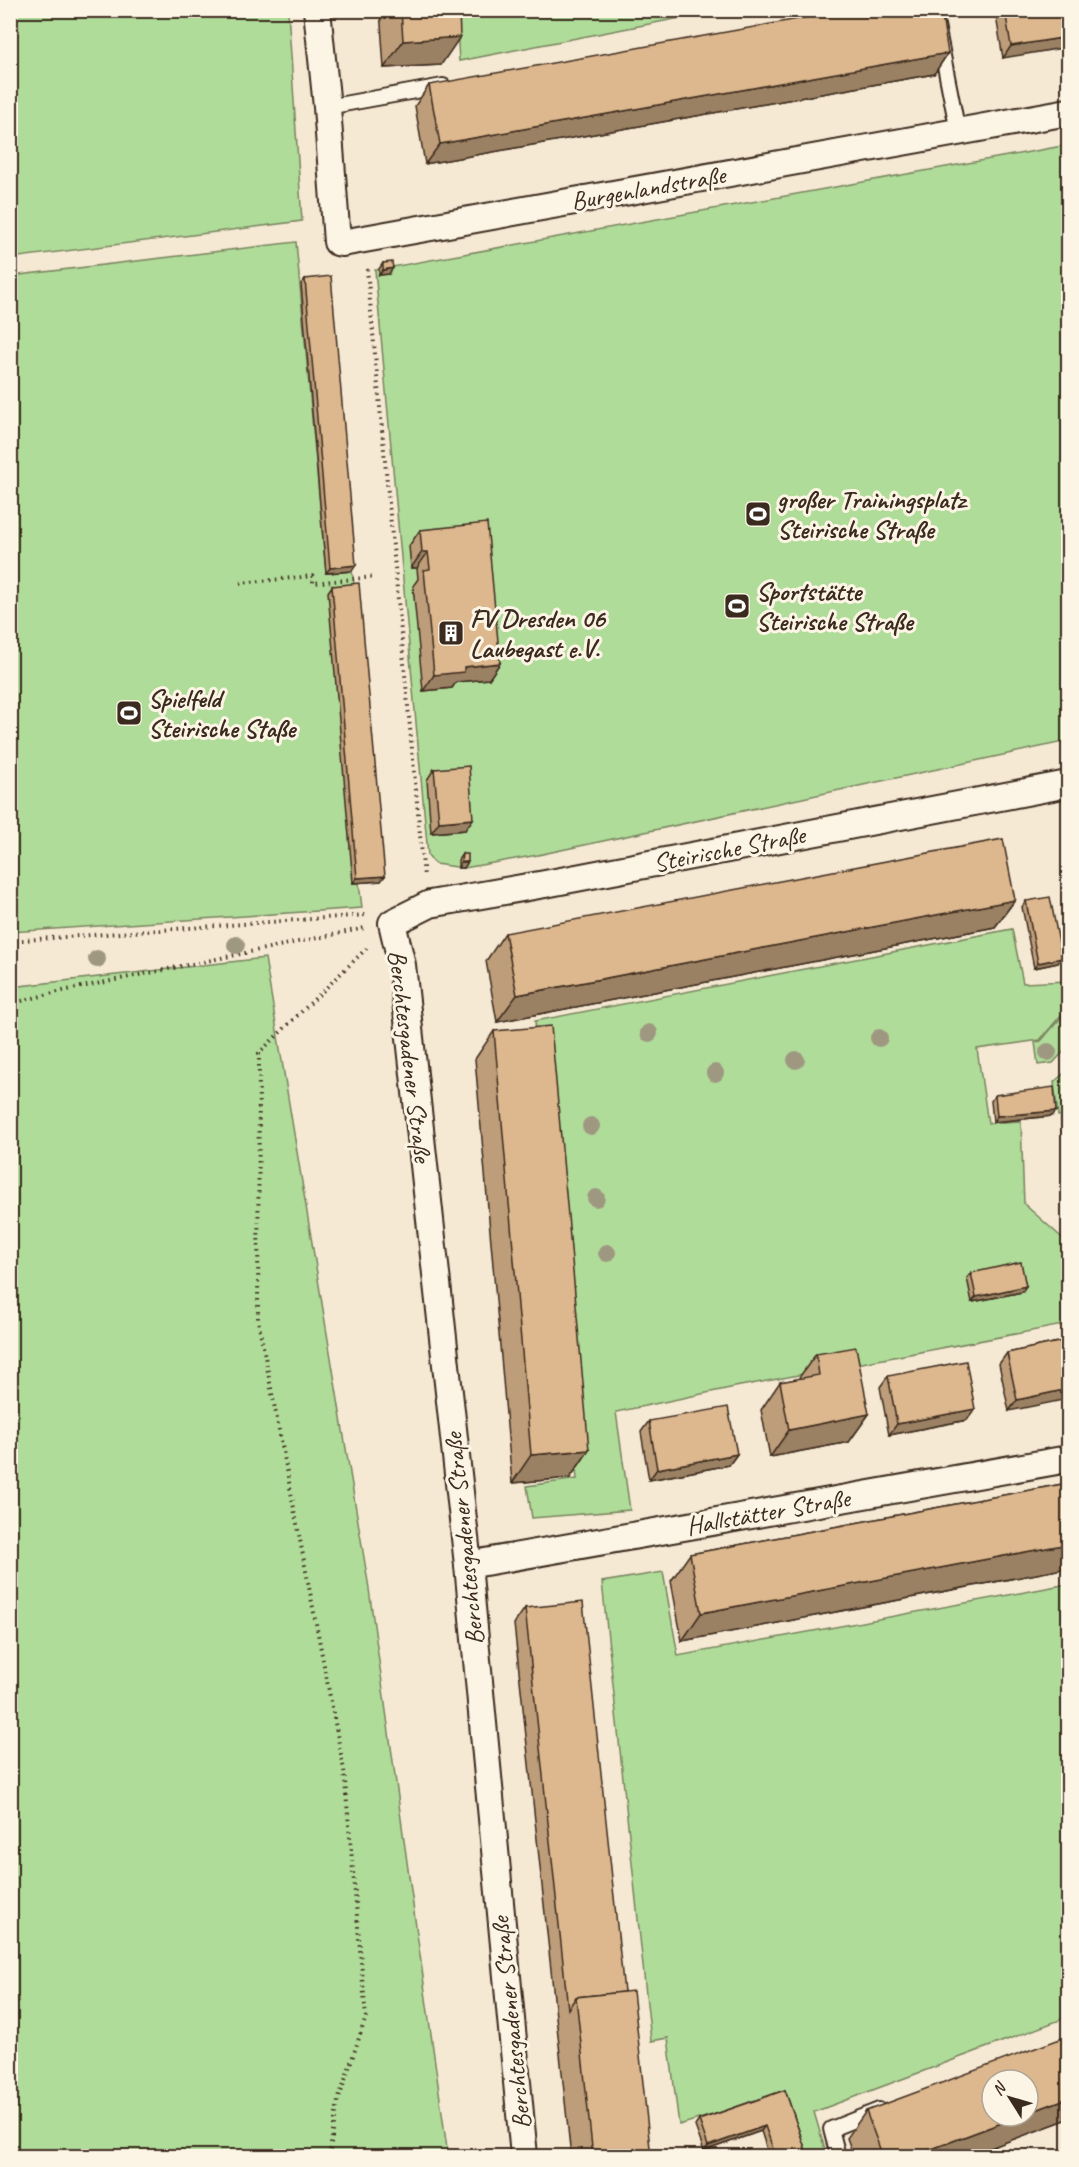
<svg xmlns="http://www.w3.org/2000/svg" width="1079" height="2167" viewBox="0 0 1079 2167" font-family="Caveat,sans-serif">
<rect width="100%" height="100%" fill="#f6e9d4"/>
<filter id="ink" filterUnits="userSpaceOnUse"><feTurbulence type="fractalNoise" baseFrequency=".0167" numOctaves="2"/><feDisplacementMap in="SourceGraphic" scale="12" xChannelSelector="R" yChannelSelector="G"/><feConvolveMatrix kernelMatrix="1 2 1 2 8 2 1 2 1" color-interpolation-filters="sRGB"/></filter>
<g filter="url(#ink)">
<g fill="#b0dc9a" stroke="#76835c" stroke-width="1.5">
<polygon points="456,10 716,11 459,61"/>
<polygon points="10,11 288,11 302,221 11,258"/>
<polygon points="1068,145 1068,741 538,855 464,868 435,864 428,855 375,270"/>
<polygon points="296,242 326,573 352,571 355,589 329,591 354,883 359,883 362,908 11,932 11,276"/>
<polygon points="1012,929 1023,983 1068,981 1068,1007 1040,1040 977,1049 988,1123 1021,1121 1024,1204 1068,1243 1068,1324 735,1387 616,1412 630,1510 532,1518 527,1486 577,1479 535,1021"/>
<polygon points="265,958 368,1582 448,2156 11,2156 11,987"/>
<polygon points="1068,1009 1068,1047 1053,1063 1038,1065 1035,1042 1041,1041"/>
<polygon points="1068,1070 1068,1115 1058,1116 1054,1082"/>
<polygon points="663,1572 678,1656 1068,1584 1068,2017 814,2112 827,2156 801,2156 782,2094 679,2125 668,2038 651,2041 602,1582"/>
</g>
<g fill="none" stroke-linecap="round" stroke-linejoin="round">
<defs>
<g id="service">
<polyline points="934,10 958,132"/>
<polyline points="327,107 443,86"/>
<polyline points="838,2156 831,2129 879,2110"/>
</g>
<g id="minor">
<polyline points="317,10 327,107 337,242 342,243 1068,112"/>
<polyline points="468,1565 1068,1459"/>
<polyline points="524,2156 468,1565 402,965 392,923 430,904 545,884 1068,784"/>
</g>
</defs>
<use href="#service" stroke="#3b2a1e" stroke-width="18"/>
<use href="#minor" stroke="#3b2a1e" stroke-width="30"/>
<g stroke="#3b2a1e" stroke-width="4" stroke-dasharray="1.5 4.5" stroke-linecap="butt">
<polyline points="367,269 424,877"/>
<polyline points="240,583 313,576 313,583 374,577"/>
<polyline points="10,941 366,915"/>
<polyline points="10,1004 53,993 365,928"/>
<polyline points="329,2156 338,2101 366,2017 344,1770 258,1320 259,1053 368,947"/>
</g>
<use href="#service" stroke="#fcf5e5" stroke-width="14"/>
<use href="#minor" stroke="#fcf5e5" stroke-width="26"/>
</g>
<g fill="#9f9881">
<circle cx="236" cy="945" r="9"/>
<circle cx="97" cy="959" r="9"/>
<circle cx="649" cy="1033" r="9"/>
<circle cx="879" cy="1038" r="9"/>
<circle cx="1048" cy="1052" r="9"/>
<circle cx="796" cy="1060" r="9"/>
<circle cx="715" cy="1073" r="9"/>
<circle cx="591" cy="1126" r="9"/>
<circle cx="596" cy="1198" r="9"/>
<circle cx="607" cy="1253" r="9"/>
</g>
<g fill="#be9e7a" stroke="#3b2a1e" stroke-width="1.5">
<polygon points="380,10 459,10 441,65 384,68"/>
<polygon points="995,10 1068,10 1003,58"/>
<polygon points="948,53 934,74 425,164 415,106 429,85"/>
<polygon points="383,263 389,274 379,275 379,269"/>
<polygon points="305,279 352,571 326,573 301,284"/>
<polygon points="420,530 500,663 489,679 456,682 452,688 423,691 413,586 418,579 417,568 411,568 409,546"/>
<polygon points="332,586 381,881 353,883 328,592"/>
<polygon points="434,769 465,830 431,833 427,780"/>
<polygon points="462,854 464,868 458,868 458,860"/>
<polygon points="1015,900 995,927 497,1022 486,961 505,933"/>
<polygon points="1026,901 1058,963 1034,968 1022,907"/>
<polygon points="494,1031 589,1450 570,1478 512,1483 475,1059"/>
<polygon points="995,1095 1052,1116 993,1122 991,1101"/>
<polygon points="1065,1113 1068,1113 1068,1133 1062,1134 1061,1119"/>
<polygon points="971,1273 1022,1292 972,1302 967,1278"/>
<polygon points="1068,1340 1009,1411 999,1364 1007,1353"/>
<polygon points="816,1354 869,1414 849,1442 770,1457 761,1410 780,1382 798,1379"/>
<polygon points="888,1376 975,1409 967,1420 889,1435 880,1387"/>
<polygon points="649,1421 737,1454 729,1465 649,1480 641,1432"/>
<polygon points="1068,1483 1068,1568 682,1641 671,1581 690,1554"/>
<polygon points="525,1608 624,1992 651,2157 571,2157 514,1624"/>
<polygon points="785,2090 808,2157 768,2153 761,2131 704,2151 695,2126 699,2120"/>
<polygon points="866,2111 1068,2119 966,2157 854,2157 847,2138"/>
</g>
<g fill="#9b8163" stroke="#3b2a1e" stroke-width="1.5">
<polygon points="460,37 441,65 384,68 403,41"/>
<polygon points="1068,37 1068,47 1003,58 1011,46"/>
<polygon points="948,53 934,74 425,164 440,144"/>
<polygon points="393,268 389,274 379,275 383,270"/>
<polygon points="422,552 428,552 417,568 411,568"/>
<polygon points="356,565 352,571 326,573 330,568"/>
<polygon points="500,663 489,679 456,682 452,688 423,691 434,675 464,667"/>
<polygon points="473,819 465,830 431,833 439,822"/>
<polygon points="461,862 468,862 464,868 458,868"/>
<polygon points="385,876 381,881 353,883 357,878"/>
<polygon points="1015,900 995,927 497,1022 517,995"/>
<polygon points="1062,958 1058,963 1034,968 1038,963"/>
<polygon points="1056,1111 1052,1116 993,1122 997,1116"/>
<polygon points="1066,1128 1068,1128 1068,1133 1062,1134"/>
<polygon points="1026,1286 1022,1292 972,1302 976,1297"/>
<polygon points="1068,1389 1068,1399 1009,1411 1017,1400"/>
<polygon points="975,1409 967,1420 889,1435 897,1424"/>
<polygon points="869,1414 849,1442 770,1457 789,1430"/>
<polygon points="589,1450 570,1478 512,1483 531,1455"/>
<polygon points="737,1454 729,1465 649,1480 657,1469"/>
<polygon points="1068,1544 1068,1568 682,1641 701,1613"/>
<polygon points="1068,2098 1068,2119 966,2157 910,2157 1020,2116 1028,2116 1028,2113"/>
<polygon points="765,2126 761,2131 704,2151 708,2146"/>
</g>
<g fill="#ddb88e" stroke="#3b2a1e" stroke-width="1.5">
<polygon points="401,10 459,10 460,37 403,41"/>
<polygon points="849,10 941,10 948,53 440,144 429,85"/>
<polygon points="1005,10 1068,10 1068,37 1011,46"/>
<polygon points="392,262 393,268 383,270 383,263"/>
<polygon points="331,276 356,565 330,568 305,279"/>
<polygon points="487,523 500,663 464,667 464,672 434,675 424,570 430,569 428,552 422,552 420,530"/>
<polygon points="359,583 385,876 357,878 332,586"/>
<polygon points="469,766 473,819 439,822 434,769"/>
<polygon points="1003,839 1015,900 517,995 505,933"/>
<polygon points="462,854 468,854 468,862 461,862"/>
<polygon points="1050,897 1062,958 1038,963 1026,901"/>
<polygon points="551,1026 589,1450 531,1455 494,1031"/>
<polygon points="1054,1087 1056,1111 997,1116 995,1095"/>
<polygon points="1065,1113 1068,1113 1068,1128 1066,1128"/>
<polygon points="1021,1262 1026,1286 976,1297 971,1273"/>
<polygon points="1068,1340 1068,1389 1017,1400 1007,1353"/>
<polygon points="856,1347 869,1414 789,1430 780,1382 819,1375 816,1354"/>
<polygon points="966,1361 975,1409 897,1424 888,1376"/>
<polygon points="728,1407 737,1454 657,1469 649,1421"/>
<polygon points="1068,1483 1068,1544 701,1613 690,1554"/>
<polygon points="583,1602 624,1992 576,1997 568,2009 525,1608"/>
<polygon points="633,1991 651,2157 593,2157 576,1997"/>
<polygon points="1068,2036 1068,2098 1028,2113 1028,2080 992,2080 992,2116 1020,2116 910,2157 883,2157 866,2111"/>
<polygon points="785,2090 808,2157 776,2157 765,2126 708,2146 699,2120"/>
<polygon points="774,2151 776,2157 758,2157"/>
</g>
</g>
<defs>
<symbol id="stadium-square" viewBox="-11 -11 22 22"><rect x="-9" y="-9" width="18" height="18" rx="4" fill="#3b2a1e" stroke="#fcf5e5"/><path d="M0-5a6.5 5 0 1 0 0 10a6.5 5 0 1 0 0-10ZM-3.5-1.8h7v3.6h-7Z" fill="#fff"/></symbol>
<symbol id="building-square" viewBox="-11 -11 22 22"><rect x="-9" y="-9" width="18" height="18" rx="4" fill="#3b2a1e" stroke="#fcf5e5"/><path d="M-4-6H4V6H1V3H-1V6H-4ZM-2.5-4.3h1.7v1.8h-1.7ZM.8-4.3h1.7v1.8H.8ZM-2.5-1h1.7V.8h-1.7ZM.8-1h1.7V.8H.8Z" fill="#fff"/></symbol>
</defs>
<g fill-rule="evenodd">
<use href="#stadium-square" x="743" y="499" width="30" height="30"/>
<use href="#stadium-square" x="722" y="591" width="30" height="30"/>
<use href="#building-square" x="436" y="618" width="30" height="30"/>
<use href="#stadium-square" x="114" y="698" width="30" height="30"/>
</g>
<g text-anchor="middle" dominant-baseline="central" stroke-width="6" stroke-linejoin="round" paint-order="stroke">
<g font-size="26" fill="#3b2a1e" stroke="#fcf5e5">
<text transform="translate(648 188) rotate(-10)">Burgenlandstraße</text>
<text transform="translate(729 849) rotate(-11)">Steirische Straße</text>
<text transform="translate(410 1056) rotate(83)">Berchtesgadener Straße</text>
<text transform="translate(768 1512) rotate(-10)">Hallstätter Straße</text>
<text transform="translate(464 1539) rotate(-96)">Berchtesgadener Straße</text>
<text transform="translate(511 2023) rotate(-96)">Berchtesgadener Straße</text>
</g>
<g font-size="26" font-weight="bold" fill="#3b2a1e" stroke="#fcf5e5" text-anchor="start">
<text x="777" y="499">großer Trainingsplatz<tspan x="777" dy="30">Steirische Straße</tspan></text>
<text x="756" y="591">Sportstätte<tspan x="756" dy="30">Steirische Straße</tspan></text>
<text x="470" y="618">FV Dresden 06<tspan x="470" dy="30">Laubegast e.V.</tspan></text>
<text x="148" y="698">Spielfeld<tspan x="148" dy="30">Steirische Staße</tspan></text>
</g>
</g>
<rect width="1079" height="2167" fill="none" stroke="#fcf5e5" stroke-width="36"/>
<rect x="18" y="18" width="1043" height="2131" fill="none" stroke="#3b2a1e" stroke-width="2" filter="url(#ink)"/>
<g transform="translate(1010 2098) rotate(307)"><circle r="28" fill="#fcf5e5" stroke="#afa495" stroke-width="1.5"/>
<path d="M0-4.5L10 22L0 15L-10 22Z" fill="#3b2a1e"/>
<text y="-9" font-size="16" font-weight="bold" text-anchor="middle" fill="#3b2a1e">N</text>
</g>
</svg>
